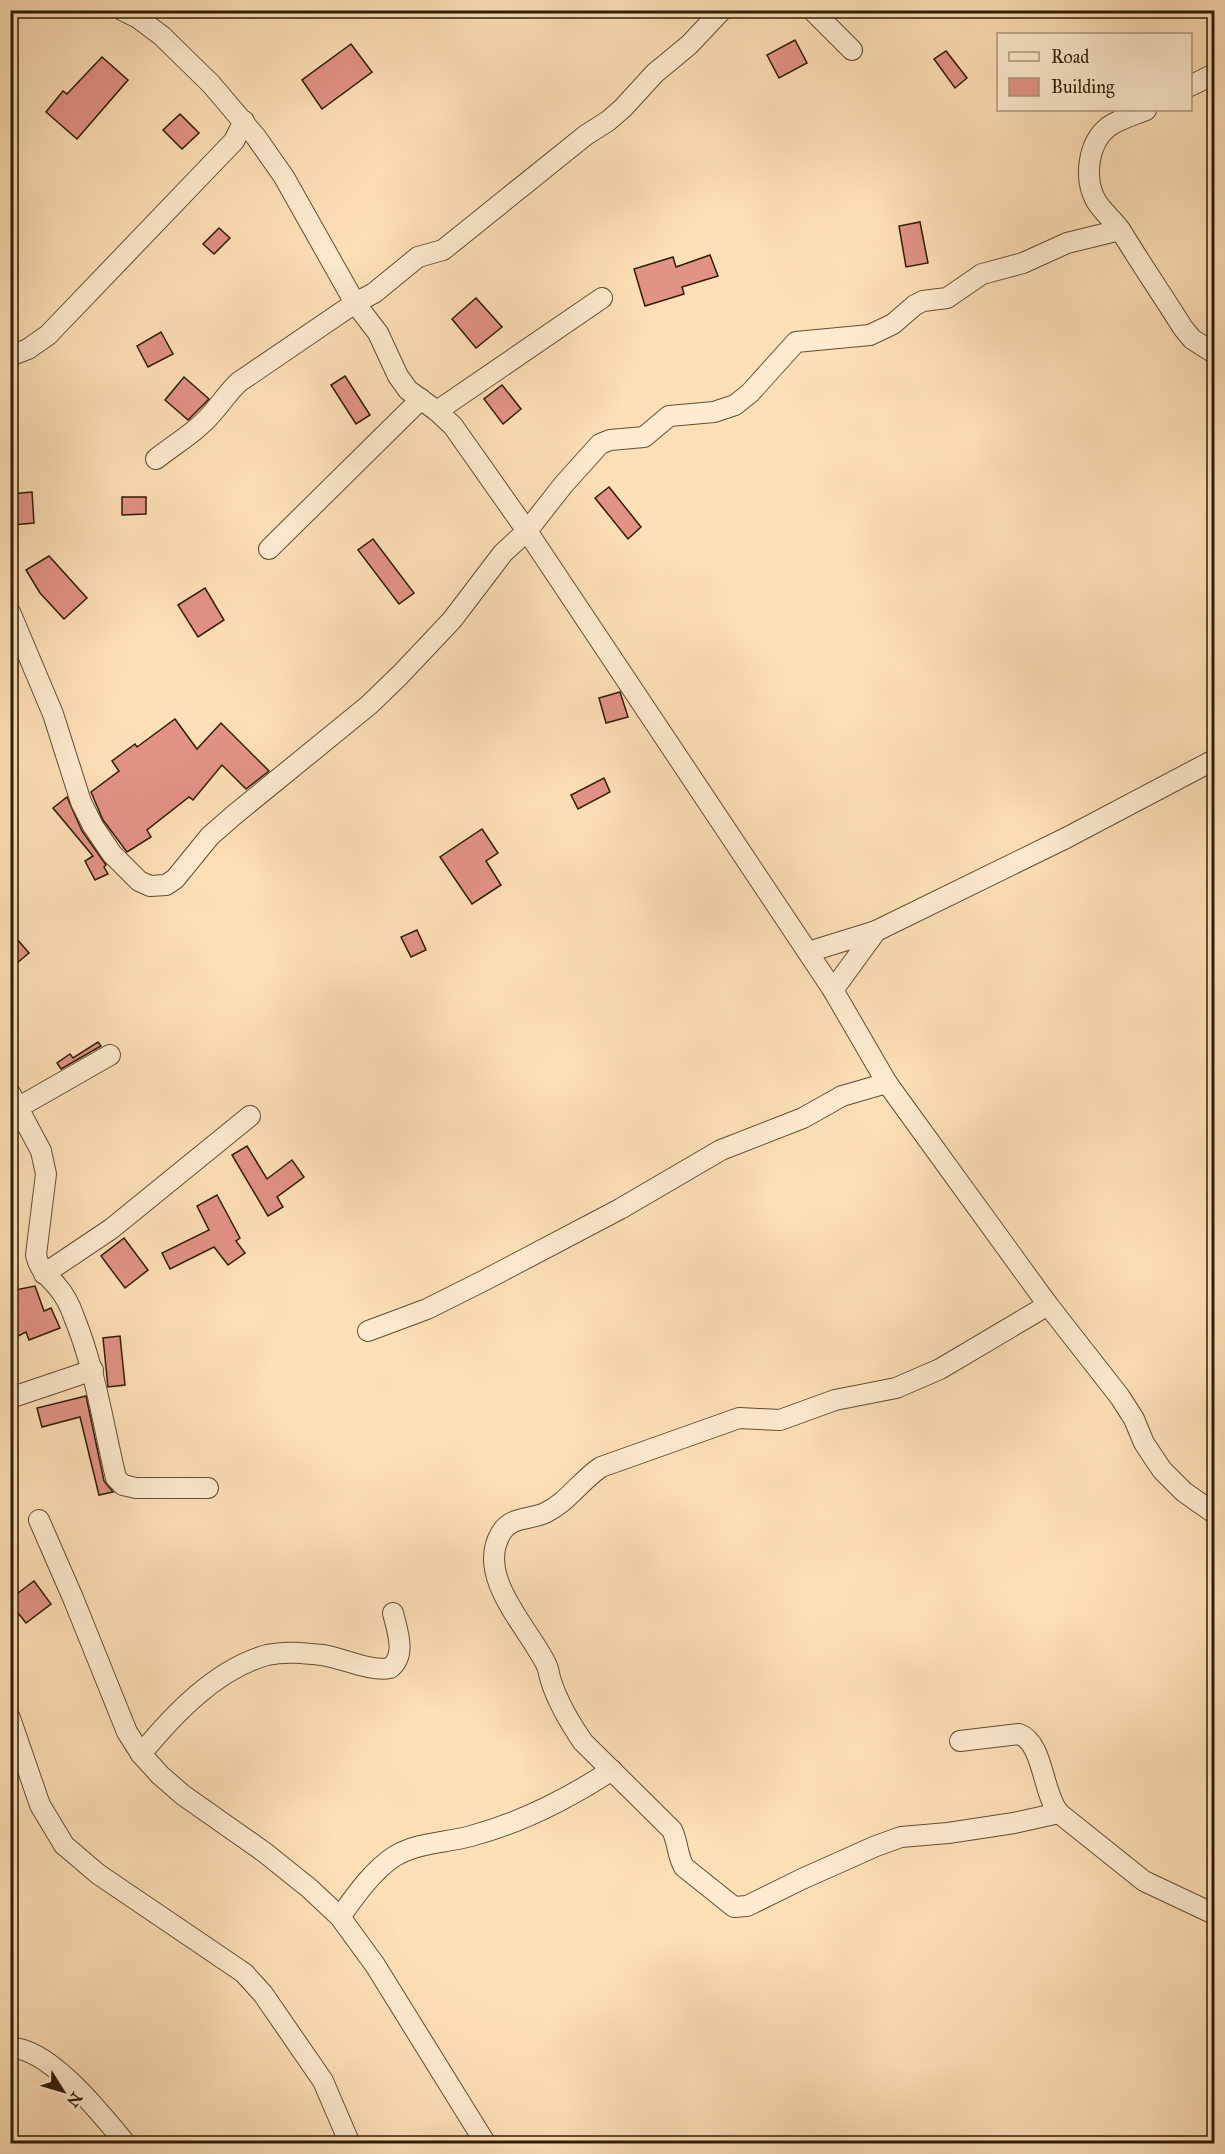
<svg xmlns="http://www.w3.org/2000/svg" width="1225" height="2154" viewBox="0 0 1225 2154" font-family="'IM FELL Great Primer',serif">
<rect width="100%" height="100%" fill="#fee0b7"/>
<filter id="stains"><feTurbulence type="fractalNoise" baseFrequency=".00333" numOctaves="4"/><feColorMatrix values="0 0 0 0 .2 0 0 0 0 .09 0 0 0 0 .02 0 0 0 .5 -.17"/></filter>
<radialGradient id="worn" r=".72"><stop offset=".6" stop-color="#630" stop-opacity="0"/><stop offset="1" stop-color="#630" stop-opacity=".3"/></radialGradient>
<g fill="#e39386" stroke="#2e1c05" stroke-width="1.5">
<polygon points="795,40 807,63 779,78 767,55"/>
<polygon points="351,44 372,72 322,109 302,80"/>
<polygon points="946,51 967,78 955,88 934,59"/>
<polygon points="102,57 128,80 77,139 46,112 63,91 67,94"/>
<polygon points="180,114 199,133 182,149 163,130"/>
<polygon points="920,222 928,263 906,267 899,226"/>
<polygon points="219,228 230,238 214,254 203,244"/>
<polygon points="710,255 718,276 682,287 684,294 645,306 634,269 673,257 676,267"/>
<polygon points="476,298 502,327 476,348 452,319"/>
<polygon points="161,332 173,354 148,367 137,346"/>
<polygon points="345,376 370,415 356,424 331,385"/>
<polygon points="184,377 209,399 188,420 165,400"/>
<polygon points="502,385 521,409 503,424 484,399"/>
<polygon points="609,487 641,527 628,539 595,498"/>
<polygon points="32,492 34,523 12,525 10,494"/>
<polygon points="122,497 146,497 146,514 122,515"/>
<polygon points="373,539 414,593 399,604 358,550"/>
<polygon points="49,556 87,598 64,619 40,593 26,570"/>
<polygon points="205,588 224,620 198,637 178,605"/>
<polygon points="620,692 628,717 606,723 599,698"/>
<polygon points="175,719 197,749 221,723 269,771 246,789 222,765 193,800 189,797 147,830 151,837 127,852 103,820 91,792 119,771 112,761 135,744 137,747"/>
<polygon points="604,778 610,792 578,809 571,795"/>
<polygon points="67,797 82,831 106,865 104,867 108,874 95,880 85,861 93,856 53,808"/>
<polygon points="482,829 498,853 486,861 501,885 472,904 440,857"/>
<polygon points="417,930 426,950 411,957 401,937"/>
<polygon points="10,931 29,953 10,969"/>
<polygon points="98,1042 101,1046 61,1069 57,1063 70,1054 73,1058"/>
<polygon points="247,1146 267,1179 292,1160 304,1177 277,1197 283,1207 268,1216 232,1155"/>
<polygon points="217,1195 240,1238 236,1241 245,1253 228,1265 214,1247 170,1269 162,1253 209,1230 197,1206"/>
<polygon points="124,1238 148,1270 125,1288 101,1256"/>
<polygon points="35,1286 44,1311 51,1308 60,1328 29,1340 26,1332 10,1340 10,1291"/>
<polygon points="120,1336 125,1385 108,1387 103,1338"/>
<polygon points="86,1396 104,1481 113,1492 99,1495 80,1417 42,1427 37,1408"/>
<polygon points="34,1581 51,1604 26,1623 10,1603 10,1599"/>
</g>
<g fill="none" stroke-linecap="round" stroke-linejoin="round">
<defs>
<g id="minor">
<polyline points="122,10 138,18 162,36 211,84 256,137 284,177 355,303 378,333 398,376 408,390 437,411 453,426 527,531 833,990 887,1083 1048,1305 1120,1397 1134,1419 1144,1443 1162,1470 1184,1492 1214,1513"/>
<polyline points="812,10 852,50"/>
<polyline points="1190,86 1214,74"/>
<path d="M 1146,110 C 1134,115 1119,119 1108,127 C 1088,143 1084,177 1095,199 C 1101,211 1114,220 1121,231 C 1141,264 1163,296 1183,328 L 1192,339 L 1214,353"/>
<polyline points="10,356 28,349 48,335 234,141 244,121"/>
<polyline points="437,411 602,298"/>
<path d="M 156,459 C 175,444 199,430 214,411 C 223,401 229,391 239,382 L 355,303 L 374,293 L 418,257 L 443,250 L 586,135 L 608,121 L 623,108 L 655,73 L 689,45 L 722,10"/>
<polyline points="269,549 421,399"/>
<polyline points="10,612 53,714 81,802 93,826 112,854 139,881 150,886 166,885 175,879 210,836 234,815 369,705 400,675 452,620 503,553 527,531 564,484 600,444 610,440 644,437 669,416 714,412 735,405 750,393 796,342 870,335 893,324 915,305 923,301 947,298 982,274 1023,263 1067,243 1120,230"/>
<polyline points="808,952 876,931 1066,838 1214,760"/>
<polyline points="833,990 876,931"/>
<path d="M 10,1093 L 41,1151 L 46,1174 L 36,1255 C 39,1269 46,1274 56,1285 C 64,1294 70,1305 74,1317 C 95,1368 103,1424 116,1478 L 123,1485 L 136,1488 L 208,1488"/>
<polyline points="19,1107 110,1055"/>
<polyline points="44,1274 111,1229 250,1116"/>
<path d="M 1048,1305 L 940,1369 L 896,1388 L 835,1400 L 780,1420 L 739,1418 L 601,1467 C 580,1481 568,1502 545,1513 C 530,1520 511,1516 501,1533 C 475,1576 528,1627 546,1664 C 549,1669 549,1676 551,1681 C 558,1703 570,1723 583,1742 L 672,1830 C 678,1842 677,1855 684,1867 L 734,1907 L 747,1906 L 802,1879 L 876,1846 L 901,1837 L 948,1833 L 1014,1823 L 1059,1813"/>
<polyline points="368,1331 427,1309 485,1280 620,1209 721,1150 803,1118 842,1096 887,1083"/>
<polyline points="10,1398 93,1370"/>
<polyline points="39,1520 73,1598 127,1732 141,1754 160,1775 183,1795 264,1852 309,1888 340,1917 375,1965 486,2144"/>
<polyline points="10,1718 40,1805 64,1845 98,1874 244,1973 263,1994 323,2081 350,2144"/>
<path d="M 960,1741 L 1019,1734 C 1044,1743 1042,1793 1059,1813 L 1144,1881 L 1214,1914"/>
<path d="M 141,1754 C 173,1715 216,1669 267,1655 C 285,1651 304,1653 322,1655 C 343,1658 370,1672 390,1668 C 407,1655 397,1630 393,1613"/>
<path d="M 340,1917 C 355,1896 373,1870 395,1856 C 419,1842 445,1843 471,1836 C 520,1823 569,1798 612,1770"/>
<path d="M 10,2048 C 48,2046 103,2116 126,2144"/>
</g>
</defs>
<use href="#minor" stroke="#624d32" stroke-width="22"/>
<use href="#minor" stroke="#feebd0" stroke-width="20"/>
</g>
<rect width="1225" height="2154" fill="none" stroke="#fee0b7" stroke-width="36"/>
<rect x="12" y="12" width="1201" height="2130" fill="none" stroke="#2e1c05" stroke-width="3"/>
<rect x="18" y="18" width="1189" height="2118" fill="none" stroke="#2e1c05" stroke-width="1.5"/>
<rect x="997" y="33" width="195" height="78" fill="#feebd0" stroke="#ab987f" stroke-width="1.5"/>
<rect x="1009" y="52" width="30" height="9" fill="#feebd0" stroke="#ab987f" stroke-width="1.5"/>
<text x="1051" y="63" font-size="18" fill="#2e1c05">Road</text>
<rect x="1009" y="78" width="30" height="18" fill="#e39386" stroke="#ab987f" stroke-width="1.5"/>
<text x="1051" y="93" font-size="18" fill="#2e1c05">Building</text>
<g transform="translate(63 2091) rotate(127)" stroke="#feebd0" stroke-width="4.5" paint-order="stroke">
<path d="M0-4.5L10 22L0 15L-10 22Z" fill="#2e1c05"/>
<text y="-9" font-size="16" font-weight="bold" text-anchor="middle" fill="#2e1c05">N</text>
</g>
<rect width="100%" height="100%" filter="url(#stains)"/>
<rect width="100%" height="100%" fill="url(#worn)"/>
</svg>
